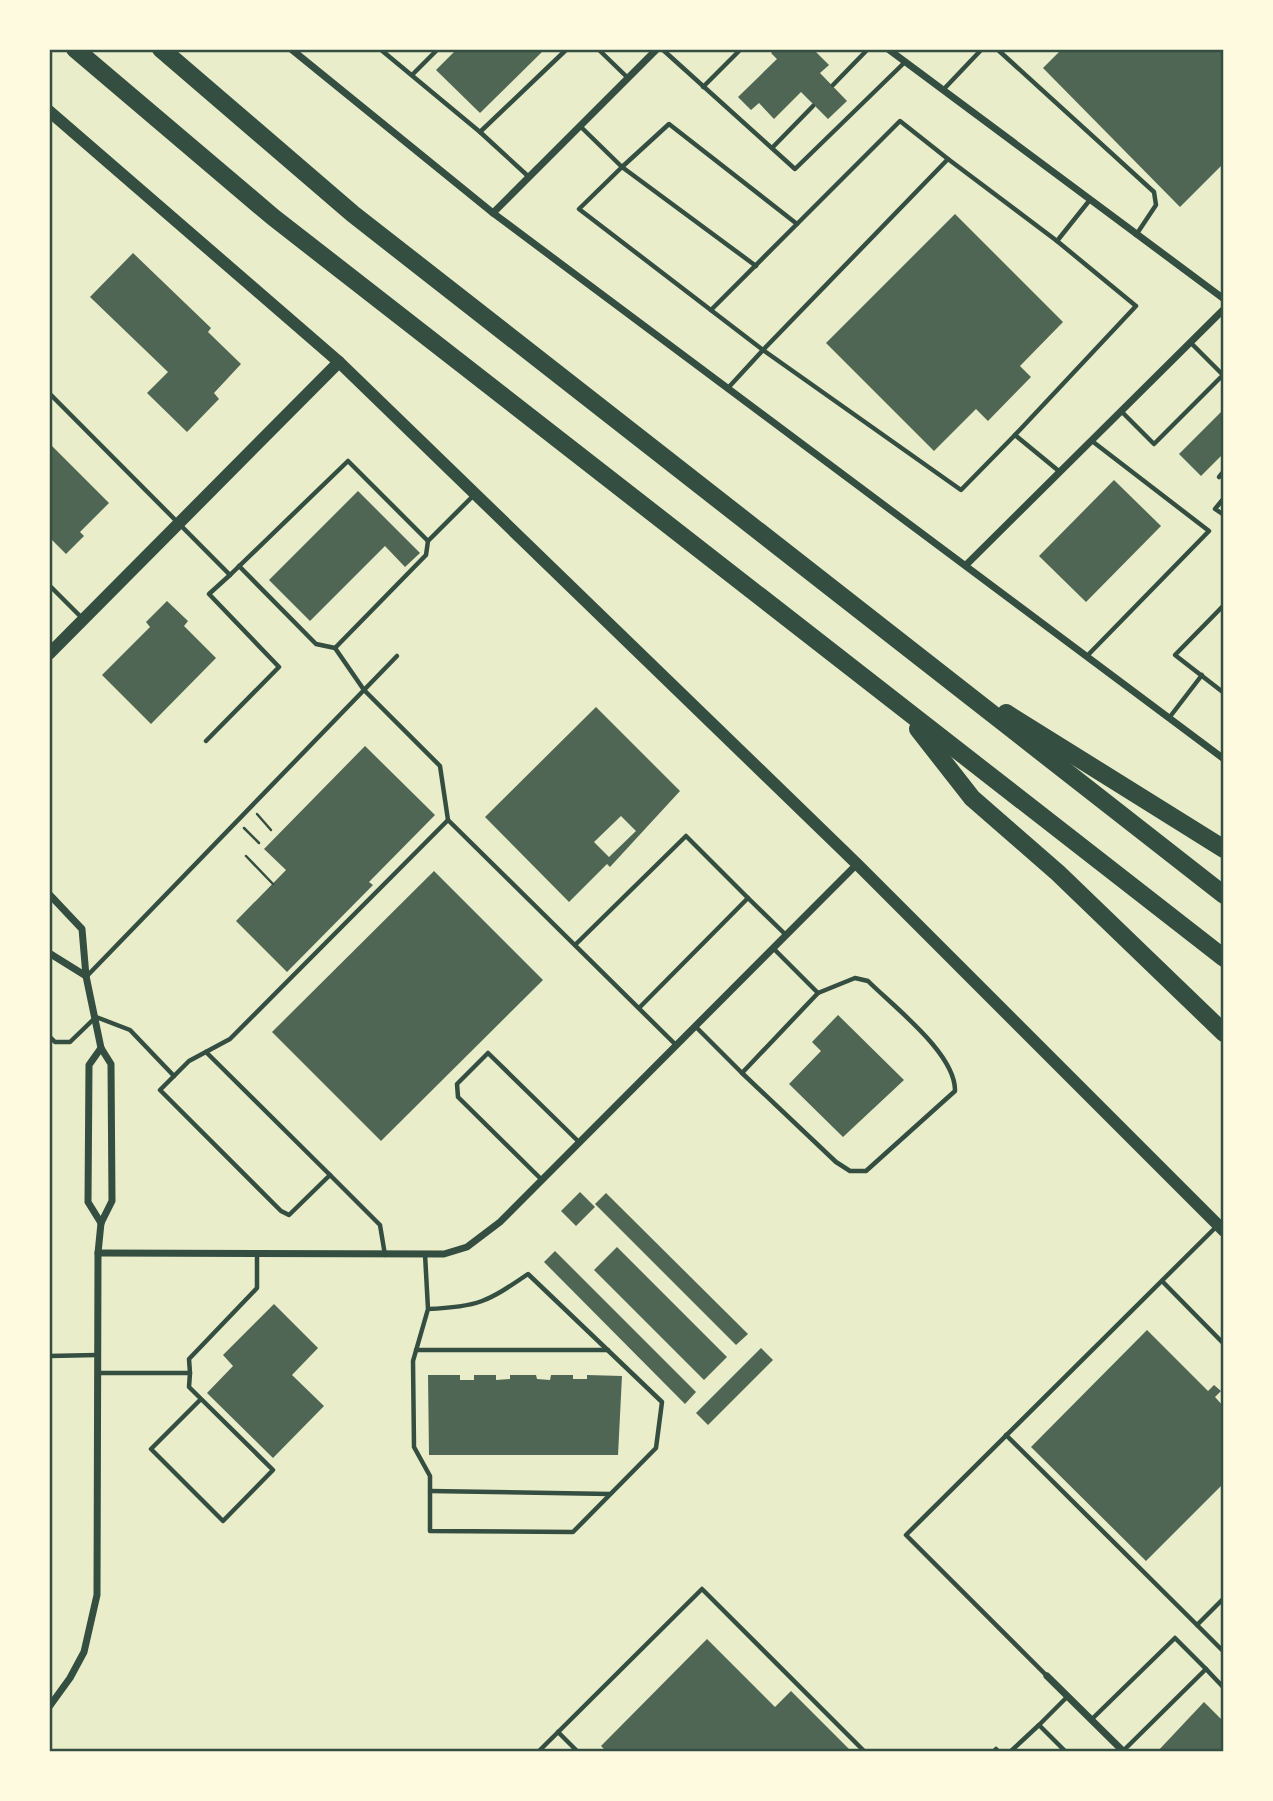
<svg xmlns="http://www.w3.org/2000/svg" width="1273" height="1801" viewBox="0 0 1273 1801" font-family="'Playfair Display',serif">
<rect width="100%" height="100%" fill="#e9edc9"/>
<g fill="#4f6655" fill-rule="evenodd">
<polygon points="457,49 545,49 480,113 436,70"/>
<polygon points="775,49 813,49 829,65 820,73 847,101 828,119 801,92 774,119 759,103 751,110 738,97 777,59 771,53"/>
<polygon points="1062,49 1224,49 1224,163 1180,207 1043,68"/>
<polygon points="955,214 1063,322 1020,366 1031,377 988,421 976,409 934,451 826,343"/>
<polygon points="133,253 211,328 208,332 241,364 214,393 219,399 187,432 147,393 168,372 90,297"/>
<polygon points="1224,409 1224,453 1201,476 1179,454"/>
<polygon points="49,443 109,503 80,532 84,536 66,554 49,537"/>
<polygon points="1114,480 1161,526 1086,602 1039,556"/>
<polygon points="358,491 420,553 405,567 385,546 310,621 269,580"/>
<polygon points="167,601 188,621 184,626 216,658 151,724 102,675 150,627 146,622"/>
<path d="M 596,707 L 680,791 L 610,867 L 607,864 L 569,902 L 485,817 ZM 621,816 L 636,831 L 609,857 L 594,842 Z"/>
<polygon points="365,746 435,815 369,882 373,885 287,972 236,921 286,870 264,849"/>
<polygon points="434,871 543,980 381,1141 272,1032"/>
<polygon points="838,1015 904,1080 843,1137 789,1084 821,1051 812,1042"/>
<polygon points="580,1192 595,1207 576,1226 561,1211"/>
<polygon points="606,1193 748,1334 736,1345 595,1204"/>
<polygon points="617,1247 727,1357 704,1380 594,1270"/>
<polygon points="555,1251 696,1392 685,1404 544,1262"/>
<polygon points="274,1304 318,1348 292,1375 324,1406 273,1458 207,1393 233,1366 223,1355"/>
<polygon points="1147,1330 1208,1391 1214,1385 1221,1391 1215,1397 1224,1407 1224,1483 1146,1561 1031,1447"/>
<polygon points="761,1348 773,1360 708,1425 696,1413"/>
<polygon points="428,1375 460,1375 460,1380 474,1380 474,1375 496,1375 496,1380 510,1379 510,1375 536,1375 537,1379 550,1380 551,1375 573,1375 573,1379 587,1379 587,1375 622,1376 618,1455 429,1455"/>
<polygon points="707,1639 775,1707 791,1691 852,1752 607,1752 601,1746"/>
<polygon points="1204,1702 1224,1722 1224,1752 1157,1752"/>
</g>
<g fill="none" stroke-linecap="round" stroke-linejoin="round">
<g stroke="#344e41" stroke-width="2.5">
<polyline points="257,814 271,830"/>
<polyline points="244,828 259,843"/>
<polyline points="246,856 273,884"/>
</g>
<g stroke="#344e41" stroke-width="4.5">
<polyline points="380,49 480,132"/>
<polyline points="598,49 628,78"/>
<polyline points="662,49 795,169 905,62"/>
<polyline points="997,49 1154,192 1156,205 1136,235"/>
<polyline points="412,75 438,49"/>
<polyline points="833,85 868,49"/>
<polyline points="703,87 741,49"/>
<polyline points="943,90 982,49"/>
<polyline points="580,126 622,167 579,209 763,350 728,388"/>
<polyline points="772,148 813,106"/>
<polyline points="529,177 480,132 567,49"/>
<polyline points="756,266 622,167 669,124 797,224 900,121 948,159"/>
<polyline points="711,310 797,224"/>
<polyline points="49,393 230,575 348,461 428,541 475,494"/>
<polyline points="1121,411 1154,444 1223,375 1191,343"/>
<polyline points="1015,435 961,490 763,350 948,159 1057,241"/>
<polyline points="1060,472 1015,435 1136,306 1057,241 1089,201"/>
<polyline points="1219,477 1224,471"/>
<polyline points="1224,498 1215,509 1224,515"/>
<polyline points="239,566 316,644 335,648"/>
<polyline points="49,585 83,619"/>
<polyline points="1224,605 1175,655 1224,693"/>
<polyline points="397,656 364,690 335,648 426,555 428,541"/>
<polyline points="1087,656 1209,531 1092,441"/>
<polyline points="1169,718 1202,675"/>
<polyline points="206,741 279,667 209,594 230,575"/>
<polyline points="575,945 686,836 748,898"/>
<polyline points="87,976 364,690 440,766 448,820 676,1045"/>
<polyline points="639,1008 748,898 786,935"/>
<polyline points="696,1027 742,1073 818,993 773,948"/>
<polyline points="49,1036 55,1042 70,1042 96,1017 130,1030 174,1076 189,1061 230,1039 448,820"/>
<path d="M 742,1073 L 836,1162 L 850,1171 L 866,1171 L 955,1091 C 956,1054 894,1007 868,981 L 855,978 L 818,993"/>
<polyline points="174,1076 160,1090 281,1211 289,1215 330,1175 206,1052"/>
<polyline points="330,1175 380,1225 385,1255"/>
<polyline points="542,1180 458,1097 457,1084 488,1053 579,1142"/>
<path d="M 425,1254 L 428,1309 L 413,1361 L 414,1447 L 430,1476 L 430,1531 L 573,1532 L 656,1448 L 662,1402 L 528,1274 C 487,1302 478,1307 428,1309"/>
<polyline points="1162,1281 1224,1344"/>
<polyline points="416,1350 608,1350"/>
<polyline points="49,1356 97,1355"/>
<polyline points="98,1373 190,1373 189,1387 273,1470 223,1521 151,1449 201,1399"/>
<polyline points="190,1373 189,1359 257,1288 257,1254"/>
<polyline points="1006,1435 1197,1625"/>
<polyline points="430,1491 610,1494"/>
<polyline points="1224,1598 1197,1625 1224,1652"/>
<polyline points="1047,1676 906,1535 1217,1226"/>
<polyline points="1092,1719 1175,1638 1206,1669"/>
<polyline points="1039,1725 1068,1696"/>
<polyline points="558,1732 578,1752"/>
<polyline points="1123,1751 1206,1669 1224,1688"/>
<polyline points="538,1752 702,1589 865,1752"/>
<polyline points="993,1752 996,1749 999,1752"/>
<polyline points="1010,1752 1039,1725 1066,1752"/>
</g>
<g stroke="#344e41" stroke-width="7">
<polyline points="291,49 493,213 1224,759"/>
<polyline points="888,49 1224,299"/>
<polyline points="493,213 657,49"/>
<polyline points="966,565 1224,309"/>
<polyline points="49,894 82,929 86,976 101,1048 111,1064 112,1201 101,1223 98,1253 97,1595 84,1652 70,1678 49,1707"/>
<polyline points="49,953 86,976"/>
<polyline points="101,1048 89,1065 88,1202 101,1223"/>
<polyline points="98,1253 444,1254 467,1247 500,1222 857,864"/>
<polyline points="1047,1676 1124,1752"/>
</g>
<g stroke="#344e41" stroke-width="12">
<polyline points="49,111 339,362 857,864 1224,1231"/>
<polyline points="49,654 339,362"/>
</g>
<g stroke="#344e41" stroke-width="18">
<polyline points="75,49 273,217 1224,958"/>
<polyline points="161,49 353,214 1224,895"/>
<polyline points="1006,713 1224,849"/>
<polyline points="918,729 972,798 1058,873 1224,1033"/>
</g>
</g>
<rect width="1273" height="1801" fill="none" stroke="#fefae0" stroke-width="102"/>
<rect x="51" y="51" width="1171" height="1699" fill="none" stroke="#344e41" stroke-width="2.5"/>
</svg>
